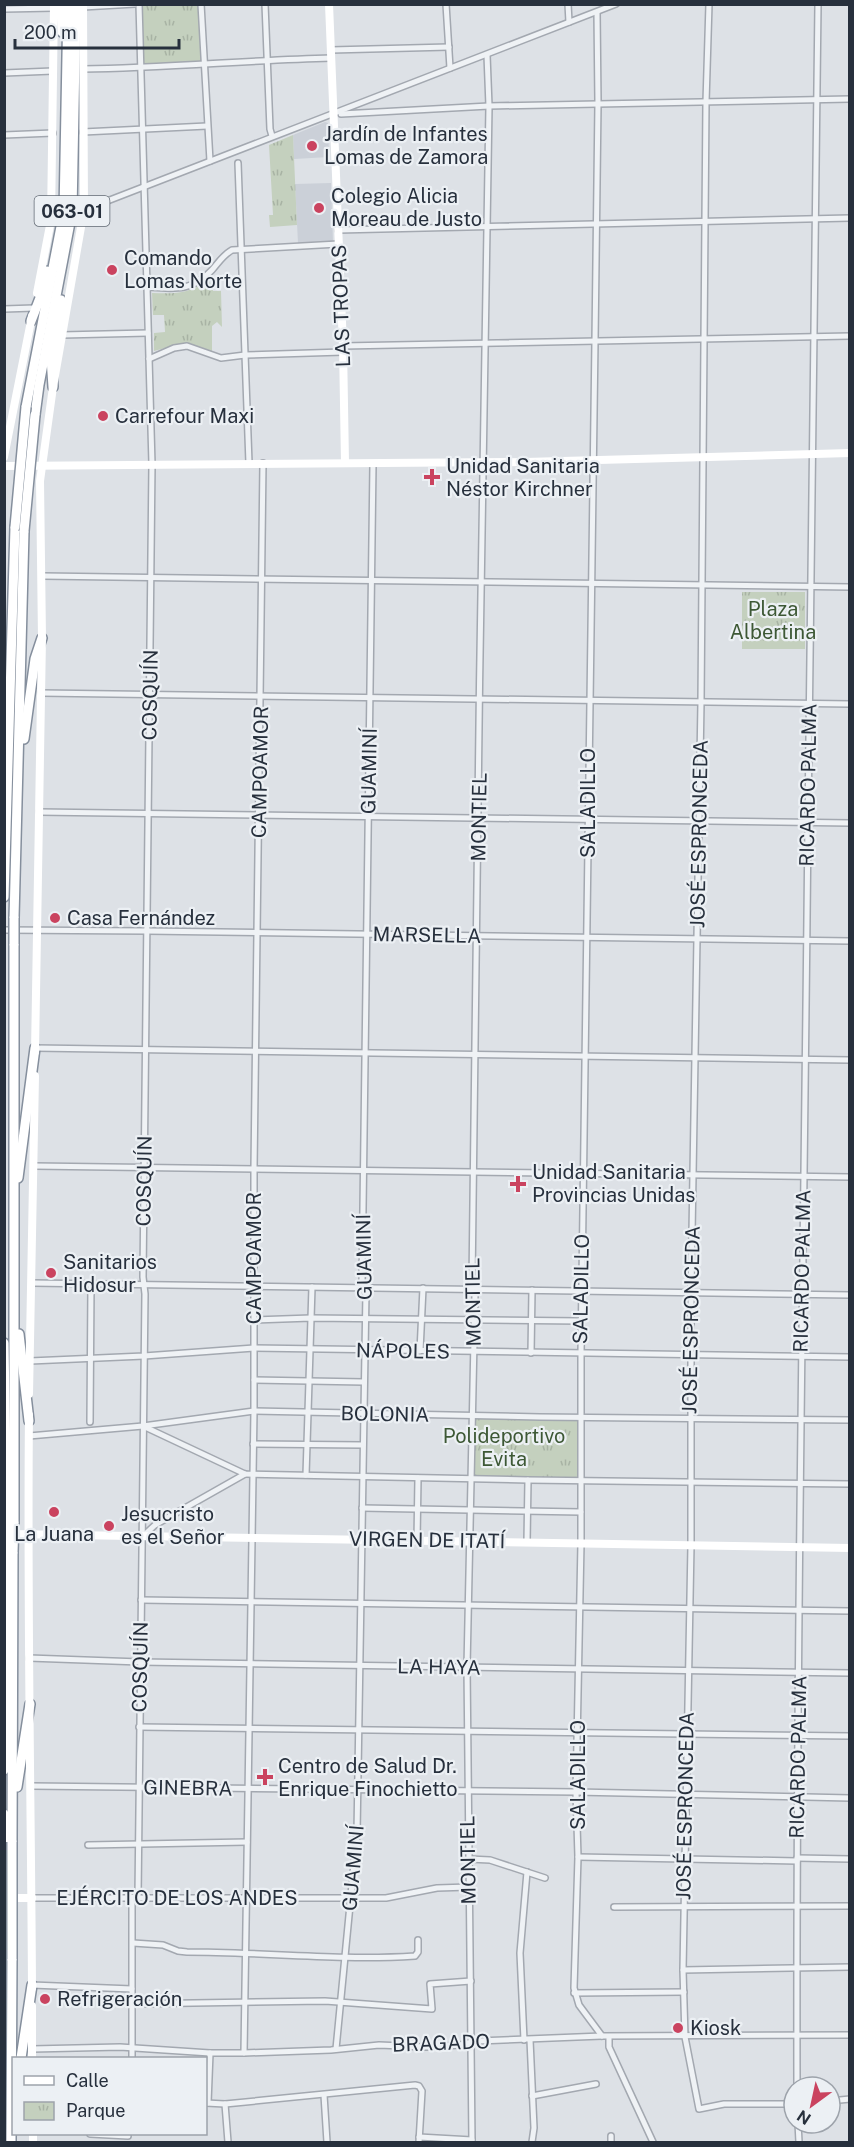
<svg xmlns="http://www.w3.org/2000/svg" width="854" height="2147" viewBox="0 0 854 2147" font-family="'Public Sans',sans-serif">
<defs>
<pattern id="park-tufts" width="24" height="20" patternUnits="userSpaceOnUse" patternTransform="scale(1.5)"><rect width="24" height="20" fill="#c4d0be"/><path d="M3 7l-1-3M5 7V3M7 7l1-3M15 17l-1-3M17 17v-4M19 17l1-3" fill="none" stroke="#a8b3a4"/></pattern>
</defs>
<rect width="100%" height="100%" fill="#dde1e6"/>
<g fill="#cbd0d8">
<polygon points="325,122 328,123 329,157 294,159 293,135"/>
<polygon points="331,183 333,243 298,243 295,184"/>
</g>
<g fill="url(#park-tufts)">
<polygon points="139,5 201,5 205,64 141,68"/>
<polygon points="293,135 297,225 270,227 269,215 273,215 269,145"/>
<path d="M 209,279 L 213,291 L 221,291 L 222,327 L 217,322 L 212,326 L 212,353 L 184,343 L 154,351 L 154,333 L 165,332 L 164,315 L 153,315 L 152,293 C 176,294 189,294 209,279 Z"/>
<rect x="742" y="592" width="63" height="57"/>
<polygon points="472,1416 580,1417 581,1481 472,1478"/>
</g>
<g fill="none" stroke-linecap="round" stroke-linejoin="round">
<defs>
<g id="street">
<polyline points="201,4 210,161"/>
<polyline points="265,4 270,129 272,136"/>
<polyline points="446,4 450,68"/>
<polyline points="568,4 569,22"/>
<polyline points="709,4 706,102 701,702 691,1293 691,1545 683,1970 685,2037 699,2109 724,2104 794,2104"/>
<polyline points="83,7 135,4"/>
<polyline points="4,9 54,8"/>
<polyline points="597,12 598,103 595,341 581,1354 581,1543 576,1792 578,1857 574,1988 579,2005 602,2036"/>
<polyline points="331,50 449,47"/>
<path d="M 83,69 C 166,68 249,60 331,58"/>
<polyline points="4,73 53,71"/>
<polyline points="341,114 489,106 850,99"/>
<polyline points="83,132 207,126"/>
<polyline points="4,135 53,133"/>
<polyline points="238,163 249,463"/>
<polyline points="84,210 616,4"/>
<polyline points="338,230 850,218"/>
<path d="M 147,287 C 174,289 192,292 212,270 C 219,262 223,255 232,250 L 338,244"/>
<polyline points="4,309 34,308"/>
<polyline points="62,335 148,333"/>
<polyline points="343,346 850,336"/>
<polyline points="149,359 174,348 187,346 221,358 245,355 343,352"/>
<polyline points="43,576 850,587"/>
<polyline points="41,693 850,704"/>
<polyline points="39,812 850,823"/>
<polyline points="4,930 147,931 850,941"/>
<polyline points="35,1048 850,1060"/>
<polyline points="34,1166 850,1177"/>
<polyline points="32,1283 850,1295"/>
<polyline points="254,1320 311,1318 581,1321"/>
<polyline points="420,1351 423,1288"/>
<polyline points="531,1353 532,1290"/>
<polyline points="30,1361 144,1356 254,1348 850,1357"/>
<polyline points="254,1380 364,1382"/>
<polyline points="90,1422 91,1285"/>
<polyline points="145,1427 245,1474 528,1480 850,1484"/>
<polyline points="29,1436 143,1426 254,1411 540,1417 850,1420"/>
<polyline points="253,1444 363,1445"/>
<polyline points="306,1475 312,1287"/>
<polyline points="362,1508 581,1512"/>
<polyline points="142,1537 155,1525 245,1474"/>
<polyline points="417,1541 418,1478"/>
<polyline points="527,1542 528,1480"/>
<polyline points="141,1600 850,1611"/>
<polyline points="29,1658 140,1662 850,1673"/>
<polyline points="139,1727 850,1736"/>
<polyline points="31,1786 576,1792 850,1798"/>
<polyline points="88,1845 247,1842"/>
<polyline points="578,1857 797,1861"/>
<polyline points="797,1858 850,1859"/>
<polyline points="469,1859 490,1860 545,1878"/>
<polyline points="138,1897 145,1294 143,1277 152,464 139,4"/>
<polyline points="32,1898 386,1898 437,1888 469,1887"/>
<polyline points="614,1907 850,1906"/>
<path d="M 133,1943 L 163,1945 L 178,1951 L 187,1952 C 263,1952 339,1961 415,1956 L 418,1952 L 418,1940"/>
<polyline points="683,1970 850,1967"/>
<polyline points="32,1985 132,1989"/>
<polyline points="574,1993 684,1992"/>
<polyline points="131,2004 325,2001 432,2009 430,1984 471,1981"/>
<polyline points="609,2037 609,2047 653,2142"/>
<polyline points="524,2040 520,1953 527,1872"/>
<polyline points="530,2040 534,2128 532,2142"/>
<polyline points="32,2049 120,2047 210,2053 244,2053 331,2050 379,2045 426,2047 460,2045 478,2041 602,2036 850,2035"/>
<polyline points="336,2049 357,1833 366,1292 362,1283 373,464"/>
<polyline points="244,2053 254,1411 254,1168 263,463"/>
<polyline points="132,2058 132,1897"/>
<path d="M 797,2087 C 796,1665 804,1243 808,821 C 811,549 814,277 818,4"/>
<polyline points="324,2095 327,2142"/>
<polyline points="532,2096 596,2084"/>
<polyline points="830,2101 850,2099"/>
<polyline points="206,2103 225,2104 415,2085 419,2086 422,2091 419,2142"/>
<polyline points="208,2103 210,2053"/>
<polyline points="225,2104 228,2142"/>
<polyline points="798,2123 799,2142"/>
<polyline points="90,2134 128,2136"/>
<polyline points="611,2136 611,2142"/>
<polyline points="419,2137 472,2140"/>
<path d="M 472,2142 L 467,1667 L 475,1294 L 472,1283 C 476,891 482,498 489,106 L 487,55"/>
</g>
<g id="highway">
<polyline points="61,4 62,32"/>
<polyline points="31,321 40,298 47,271"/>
<polyline points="53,387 51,358 61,300"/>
<polyline points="26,407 64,211 68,4"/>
<polyline points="35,415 39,385 72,212 76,4"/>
<polyline points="24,739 35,659 42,638"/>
<polyline points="4,897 15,527"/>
<polyline points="14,918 24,531"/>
<polyline points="14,944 14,1523"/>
<polyline points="18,1178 35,1048"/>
<polyline points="19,1334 29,1421"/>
<polyline points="4,1343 7,1522"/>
<polyline points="4,1770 6,1553"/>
<polyline points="17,1787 30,1704"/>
<polyline points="4,1814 4,1892"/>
<polyline points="12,1842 13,1552"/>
<polyline points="21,2058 32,1985"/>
<polyline points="11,2142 12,1959"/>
</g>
</defs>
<use href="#street" stroke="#a3a8b0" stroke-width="8"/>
<use href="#highway" stroke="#858f9d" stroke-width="12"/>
<use href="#street" stroke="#eff2f5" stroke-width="5"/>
<g stroke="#fff" stroke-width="8">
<polyline points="329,4 343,346 345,463"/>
<polyline points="37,293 51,220 54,4"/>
<polyline points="4,457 32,316"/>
<polyline points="4,466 525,462 850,453"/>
<polyline points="35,1052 42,638 40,481 53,387 84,210 83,4"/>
<polyline points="29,1394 35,1076"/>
<path d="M 29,1415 C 27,1606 31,1797 32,1988"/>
<polyline points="9,1534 850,1548"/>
<polyline points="4,1898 32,1898"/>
<polyline points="32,2006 32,2058"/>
<polyline points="33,2142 33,2134"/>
</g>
<use href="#highway" stroke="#fff" stroke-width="9"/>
<defs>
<g id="highway-bridge">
<polyline points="15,527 26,407"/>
<polyline points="24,531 35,415"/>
<polyline points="14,944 14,918"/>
<polyline points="13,1552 14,1523"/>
<polyline points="6,1553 7,1522"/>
<polyline points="12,1959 12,1842"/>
</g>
</defs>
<use href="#highway-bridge" stroke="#858f9d" stroke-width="12" stroke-linecap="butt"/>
<use href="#highway-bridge" stroke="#fff" stroke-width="9"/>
</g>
<g fill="#ca435f" stroke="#ecf0f4" stroke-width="2">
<circle cx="312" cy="146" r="6"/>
<circle cx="319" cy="208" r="6"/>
<circle cx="112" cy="270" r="6"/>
<circle cx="103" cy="416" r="6"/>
<path d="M429 468h6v6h6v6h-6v6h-6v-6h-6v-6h6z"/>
<circle cx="55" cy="918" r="6"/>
<path d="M515 1175h6v6h6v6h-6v6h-6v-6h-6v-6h6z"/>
<circle cx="51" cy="1273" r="6"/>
<circle cx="54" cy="1512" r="6"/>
<circle cx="109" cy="1526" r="6"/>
<path d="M262 1768h6v6h6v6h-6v6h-6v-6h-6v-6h6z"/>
<circle cx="45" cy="1999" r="6"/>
<circle cx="678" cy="2028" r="6"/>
</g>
<g text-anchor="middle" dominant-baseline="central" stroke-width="4.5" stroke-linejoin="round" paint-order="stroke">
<rect fill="#ecf0f4" stroke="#626a74" stroke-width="1.5" x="34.5" y="196" width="75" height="30" rx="4.5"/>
<g font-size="18" font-weight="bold" fill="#27303d">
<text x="72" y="211">063-01</text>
</g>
<g font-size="20" fill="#27303d" stroke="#ecf0f4" text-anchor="start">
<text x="324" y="134">Jardín de Infantes<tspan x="324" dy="23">Lomas de Zamora</tspan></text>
<text x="331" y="196">Colegio Alicia<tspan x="331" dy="23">Moreau de Justo</tspan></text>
<text x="124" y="258">Comando<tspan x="124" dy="23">Lomas Norte</tspan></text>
<text x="115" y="416">Carrefour Maxi</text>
<text x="446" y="466">Unidad Sanitaria<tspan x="446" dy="23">Néstor Kirchner</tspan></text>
<text x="67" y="918">Casa Fernández</text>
<text x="532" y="1172">Unidad Sanitaria<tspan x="532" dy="23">Provincias Unidas</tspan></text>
<text x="63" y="1262">Sanitarios<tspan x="63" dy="23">Hidosur</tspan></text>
<text x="121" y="1514">Jesucristo<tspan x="121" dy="23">es el Señor</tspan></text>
<text x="54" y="1534" text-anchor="middle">La Juana</text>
<text x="278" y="1766">Centro de Salud Dr.<tspan x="278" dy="23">Enrique Finochietto</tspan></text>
<text x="57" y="1999">Refrigeración</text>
<text x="690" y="2028">Kiosk</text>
</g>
<g font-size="20" fill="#27303d" stroke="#ecf0f4">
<text transform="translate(341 306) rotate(-92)">LAS TROPAS</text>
<text transform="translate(150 695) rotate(-89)">COSQUÍN</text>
<text transform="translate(369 771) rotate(-89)">GUAMINÍ</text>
<text transform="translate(260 772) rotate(-89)">CAMPOAMOR</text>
<text transform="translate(808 785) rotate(-89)">RICARDO PALMA</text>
<text transform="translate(588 803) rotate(-90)">SALADILLO</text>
<text transform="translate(479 817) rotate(-89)">MONTIEL</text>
<text transform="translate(699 834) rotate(-89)">JOSÉ ESPRONCEDA</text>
<text transform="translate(427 935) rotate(1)">MARSELLA</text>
<text transform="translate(144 1181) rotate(-89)">COSQUÍN</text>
<text transform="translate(364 1257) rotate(-91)">GUAMINÍ</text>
<text transform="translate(254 1258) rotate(-90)">CAMPOAMOR</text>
<text transform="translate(802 1271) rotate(-89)">RICARDO PALMA</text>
<text transform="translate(581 1289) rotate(-89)">SALADILLO</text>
<text transform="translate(473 1302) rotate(-91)">MONTIEL</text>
<text transform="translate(691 1320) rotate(-89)">JOSÉ ESPRONCEDA</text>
<text transform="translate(403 1351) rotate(1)">NÁPOLES</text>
<text transform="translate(385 1414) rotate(1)">BOLONIA</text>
<text transform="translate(427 1540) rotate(1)">VIRGEN DE ITATÍ</text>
<text transform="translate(140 1667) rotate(-89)">COSQUÍN</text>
<text transform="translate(439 1667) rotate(1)">LA HAYA</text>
<text transform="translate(798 1757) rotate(-89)">RICARDO PALMA</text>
<text transform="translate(578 1775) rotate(-90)">SALADILLO</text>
<text transform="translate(188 1788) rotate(1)">GINEBRA</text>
<text transform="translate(685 1806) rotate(-89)">JOSÉ ESPRONCEDA</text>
<text transform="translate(468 1860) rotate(-91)">MONTIEL</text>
<text transform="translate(353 1868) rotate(-85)">GUAMINÍ</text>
<text x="177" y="1898">EJÉRCITO DE LOS ANDES</text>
<text transform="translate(441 2043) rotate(-2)">BRAGADO</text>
</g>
<g font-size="20" fill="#3d5835" stroke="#ecf0f4">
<text x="773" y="609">Plaza<tspan x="773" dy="23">Albertina</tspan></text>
<text x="504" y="1436">Polideportivo<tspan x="504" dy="23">Evita</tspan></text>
</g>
</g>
<rect width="854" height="2147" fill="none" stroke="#27303d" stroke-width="12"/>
<rect x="12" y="2057" width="195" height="78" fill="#ecf0f4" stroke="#9da3ab" stroke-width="1.5"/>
<rect x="24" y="2076" width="30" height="9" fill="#ffffff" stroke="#9da3ab" stroke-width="1.5"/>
<text x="66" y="2087" font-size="18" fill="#27303d">Calle</text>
<rect x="24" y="2102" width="30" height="18" fill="url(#park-tufts)" stroke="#9da3ab" stroke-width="1.5"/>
<text x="66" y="2117" font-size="18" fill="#27303d">Parque</text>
<g transform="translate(812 2105) rotate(213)"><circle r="28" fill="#ecf0f4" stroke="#9da3ab" stroke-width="1.5"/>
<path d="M0-4.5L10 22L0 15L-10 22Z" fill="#ca435f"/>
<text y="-9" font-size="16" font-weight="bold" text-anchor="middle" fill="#27303d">N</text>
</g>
<path d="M15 39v9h164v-9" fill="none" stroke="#27303d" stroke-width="3"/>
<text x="24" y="39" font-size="18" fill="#27303d" stroke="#ecf0f4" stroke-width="4.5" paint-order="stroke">200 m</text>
</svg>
